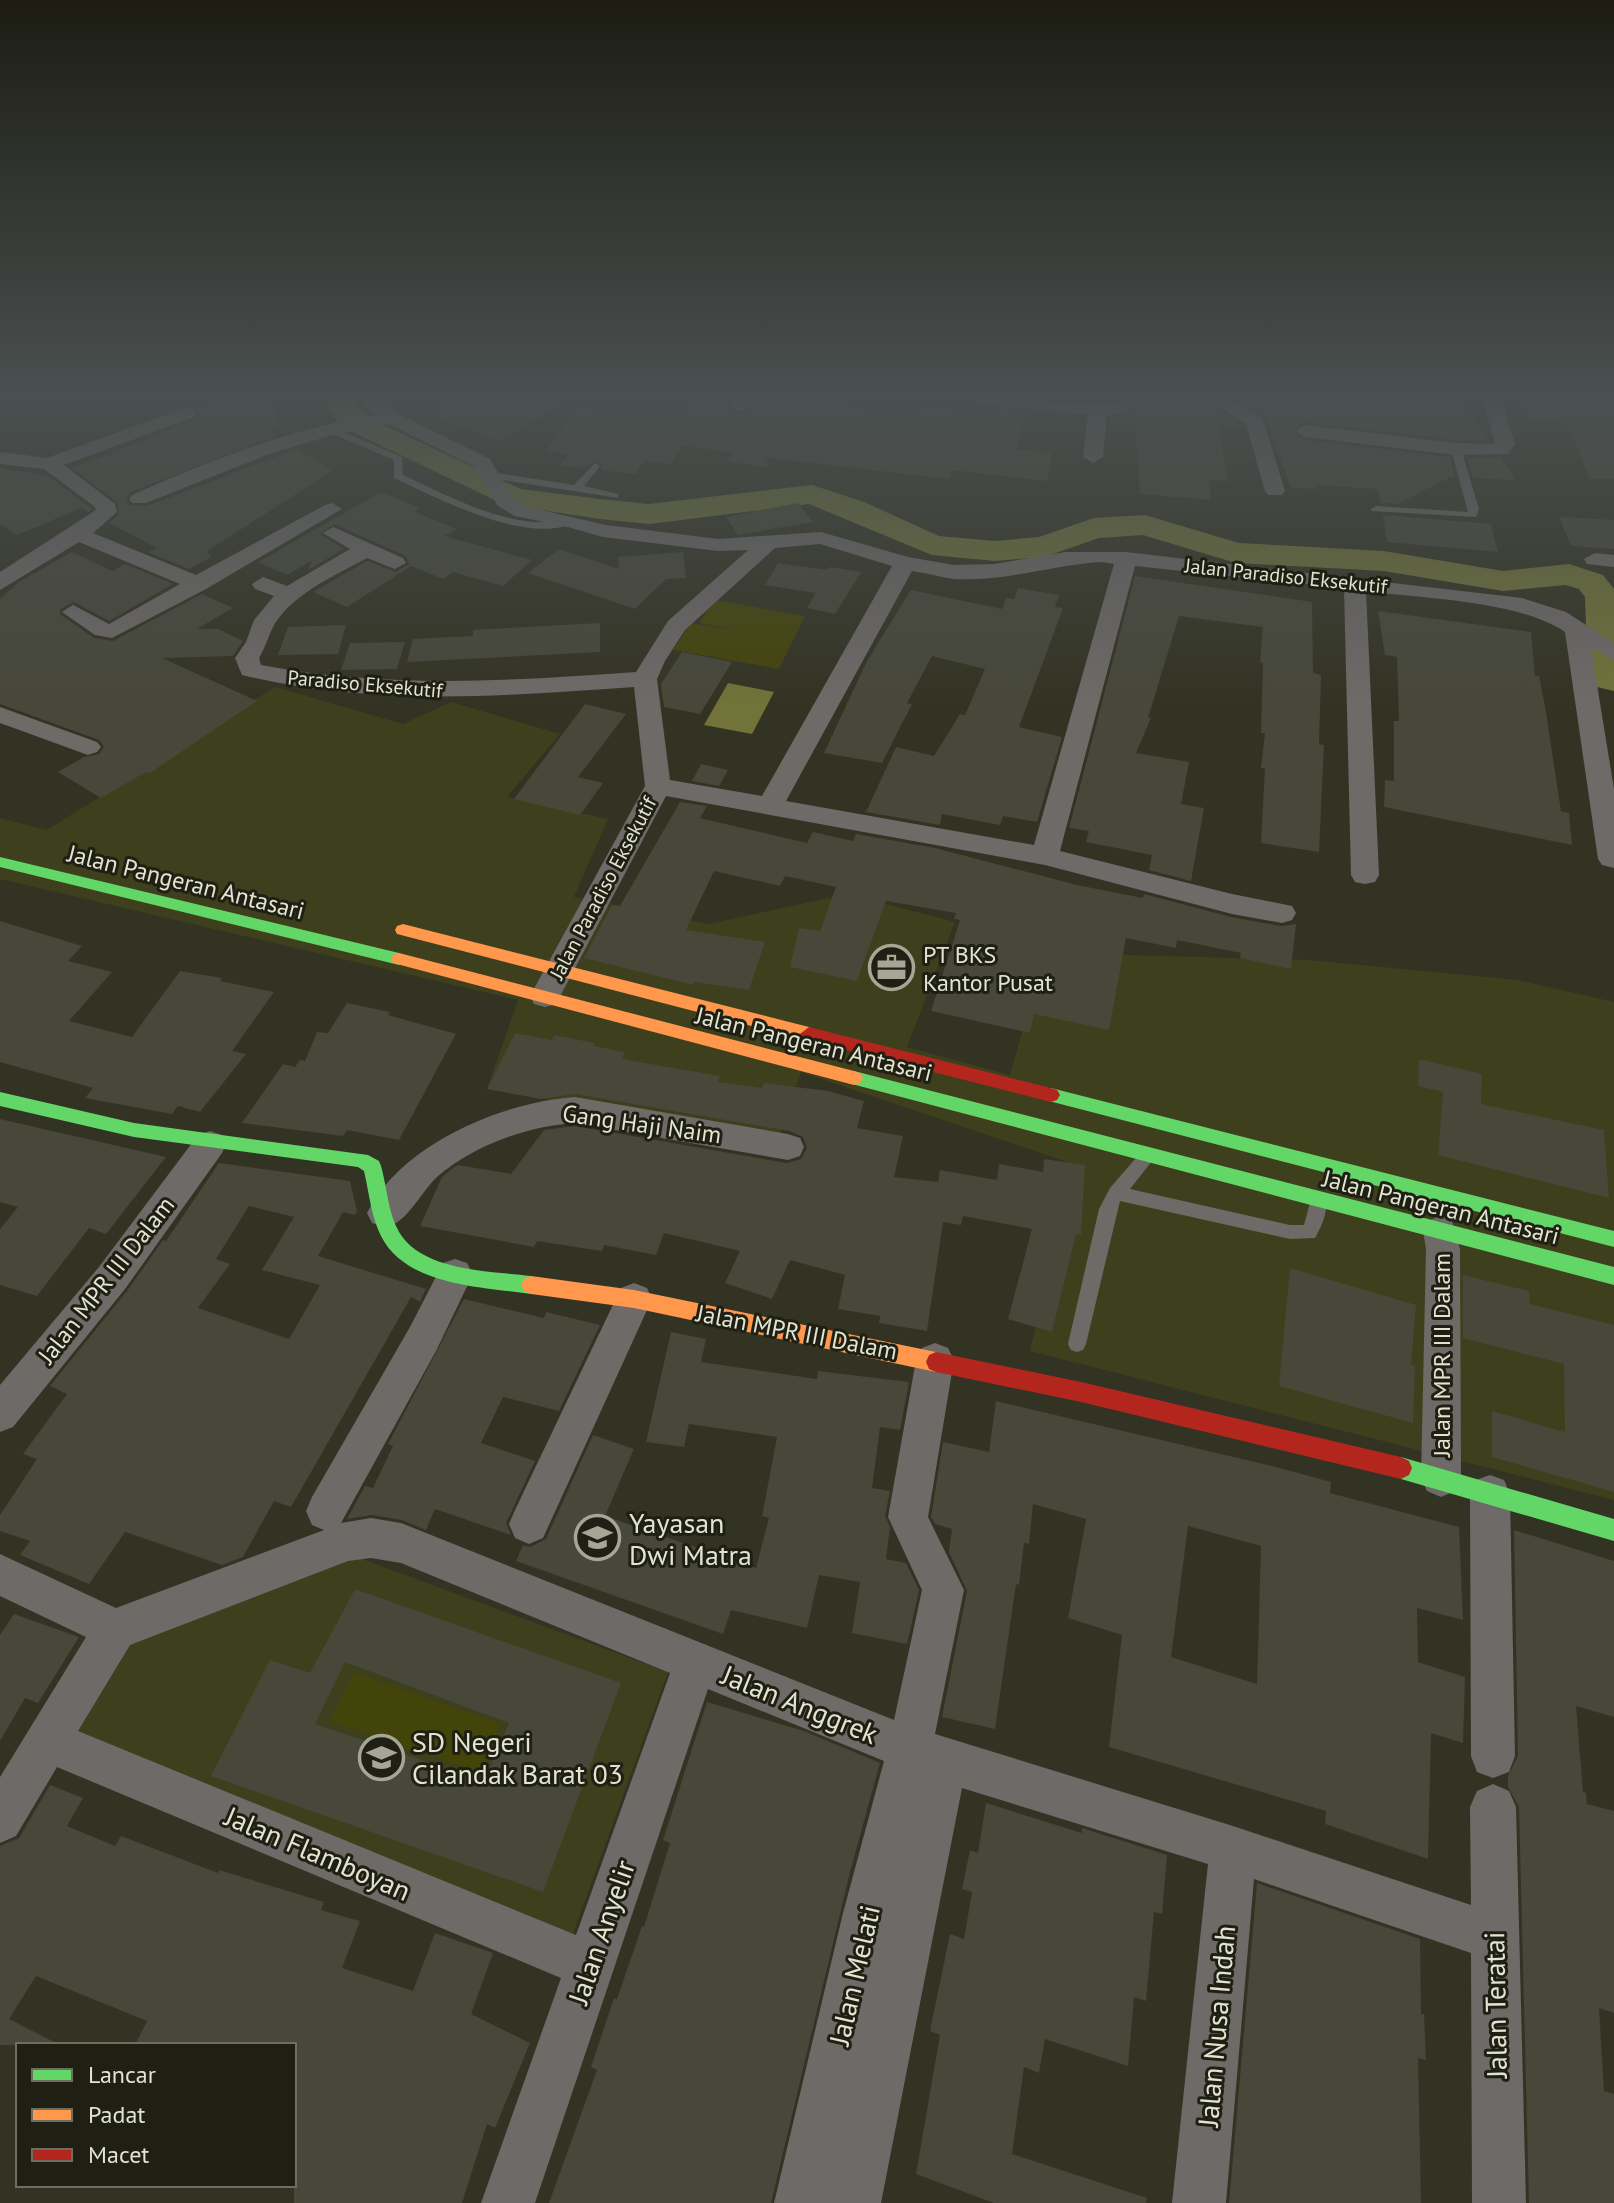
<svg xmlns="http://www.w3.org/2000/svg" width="1614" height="2203" viewBox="0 0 1614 2203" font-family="'PT Sans',sans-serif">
<rect width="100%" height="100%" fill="#333323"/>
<g fill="#3e3f1c">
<polygon points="275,687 403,724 451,702 560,734 507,797 608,819 574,897 709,924 847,894 955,922 907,1047 1010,1075 1048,941 1127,955 1309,960 1517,980 1614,1002 1614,1500 1030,1351 1073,1164 801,1072 778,1139 487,1089 518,1000 0,879 0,818 47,830"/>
<polygon points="354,1556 668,1672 571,1939 70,1735 125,1643"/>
</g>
<g fill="#434409">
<polygon points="715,600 805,616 779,669 673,650 691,623 737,631 699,623"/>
<polygon points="354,1673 500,1724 480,1773 330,1721"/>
</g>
<polygon fill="#717338" points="728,683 774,692 752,734 704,725"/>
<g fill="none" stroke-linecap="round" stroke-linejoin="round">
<polygon fill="#717338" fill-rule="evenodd" points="322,397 350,397 359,410 379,423 521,489 600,499 649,504 812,485 864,502 939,536 995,541 1039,537 1094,518 1145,515 1239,543 1384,551 1503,571 1569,564 1603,575 1614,589 1614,691 1584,684 1578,676 1586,625 1585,597 1579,589 1566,585 1503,591 1384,571 1236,563 1143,535 1099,538 1044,557 995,561 932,555 809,504 649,524 600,519 503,504 359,435 338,422"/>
</g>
<g fill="#47473a" fill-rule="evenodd">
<polygon points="226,397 272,397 280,427 270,432 277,436 131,492 126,499 130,505 147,506 297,449 332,471 207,551 211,557 189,569 148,552 157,548 109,523 119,514 117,502 73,468 195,420 199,412 196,409"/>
<polygon points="456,397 577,397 498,441 426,412"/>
<polygon points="692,397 731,397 725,406 738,414 746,411 755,397 804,402 807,397 852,397 848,406 915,415 919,405 997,413 999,408 1027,411 1016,449 1052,453 1047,481 952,470 949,479 762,457 770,467 727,462 732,452 682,446 671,464 644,461 636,474 601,470 603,465 595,460 586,468 560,465 569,454 545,451 577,407 679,418"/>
<polygon points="1142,397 1203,397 1243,426 1219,426 1228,481 1209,480 1211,500 1140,494 1135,425 1109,423 1110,417 1134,412"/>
<polygon points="1232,397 1362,397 1364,401 1414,402 1412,397 1458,397 1490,441 1456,440 1305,422 1294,428 1294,434 1305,440 1450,457 1455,477 1450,477 1397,504 1381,503 1378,489 1317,485 1318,489 1291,488 1265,416"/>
<polygon points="1519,397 1614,398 1614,479 1590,479 1567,423 1524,419"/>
<polygon points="1501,457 1515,480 1473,478 1467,458"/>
<polygon points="0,468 48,476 92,509 88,512 81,508 17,535 0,524"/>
<polygon points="381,492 420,508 414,512 457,529 444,536 532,560 503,586 453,572 443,579 411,566 347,607 313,592 367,561 396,572 409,564 406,556 334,524 320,534 344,549 308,570 311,561 287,575 258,562"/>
<polygon points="798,503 813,522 738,535 726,517"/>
<polygon points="1383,515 1491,524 1498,552 1387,542"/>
<polygon points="1559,517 1614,520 1614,549 1571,546"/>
<polygon points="559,549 619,569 618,557 683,552 686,578 666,579 635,609 528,573"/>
<polygon points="72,552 112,571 125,564 173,584 109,621 74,602 60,609 60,614 94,638 113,641 202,594 233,608 197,629 218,629 243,641 233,656 162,658 257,701 150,773 146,772 101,798 58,772 84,757 99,754 104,747 99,740 0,704 0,599 19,582"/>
<polygon points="778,563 827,570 829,567 861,572 835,614 807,608 816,593 765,585"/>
<polygon points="1135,576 1312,602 1313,673 1321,675 1319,744 1324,745 1319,852 1261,843 1265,768 1261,768 1265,733 1261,733 1263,663 1260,662 1263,627 1179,616 1148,718 1151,718 1136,753 1189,762 1181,804 1204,808 1191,881 1149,870 1152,855 1086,842 1089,831 1069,828"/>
<polygon points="1018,588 1059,595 1055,607 1063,608 1019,727 1062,737 1037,822 1003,816 1000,825 942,814 940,825 866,812 896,747 934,756 960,714 965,715 985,669 932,656 907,703 912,704 882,763 824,753 867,661 911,590 1002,609 1006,598 1014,599"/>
<polygon points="1378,611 1531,632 1535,676 1539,676 1545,706 1561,811 1569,813 1572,845 1384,807 1385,780 1394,781 1394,721 1399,721 1397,657 1385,655"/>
<polygon points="600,623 600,652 407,662 413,639 473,636 473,630"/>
<polygon points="346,625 338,654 278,655 288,627"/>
<polygon points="405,642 397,669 341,670 350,643"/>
<polygon points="682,652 732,662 700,714 664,707 661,684"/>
<polygon points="585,704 626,714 578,777 603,783 580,815 514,799"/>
<polygon points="701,764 728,770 719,786 692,781"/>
<polygon points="680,802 707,806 700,818 807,843 813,832 853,841 856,834 935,848 1077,885 1143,898 1144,894 1231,917 1281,926 1296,924 1291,969 1240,958 1241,953 1177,940 1176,948 1126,938 1109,1030 1034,1014 1030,1033 931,1011 960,920 954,919 956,913 886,901 857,981 790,967 799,928 820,931 836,887 785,876 780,886 714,871 686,930 765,942 749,990 695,982 693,985 584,958 612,905 620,906"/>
<polygon points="0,921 82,946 68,961 112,972 69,1021 132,1037 180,971 222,978 220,981 274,992 232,1051 246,1054 200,1112 178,1106 172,1114 85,1098 93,1088 0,1062"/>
<polygon points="347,1003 390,1012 388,1015 456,1034 399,1140 347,1130 343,1136 242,1123 283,1064 295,1067 300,1060 305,1061 317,1032 328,1033"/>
<polygon points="515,1033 552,1040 554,1035 595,1043 594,1046 625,1052 622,1059 720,1076 718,1082 762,1088 764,1083 828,1091 864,1101 857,1128 903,1136 894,1177 938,1182 940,1170 997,1180 999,1164 1043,1172 1044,1159 1085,1165 1081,1235 1076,1234 1052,1332 1008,1319 1032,1229 963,1216 961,1225 943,1222 927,1331 879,1323 880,1316 838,1309 845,1275 790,1260 772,1299 725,1283 740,1251 664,1233 656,1255 604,1245 602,1251 537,1241 534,1247 420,1226 442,1177 453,1168 458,1165 511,1174 544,1130 575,1126 787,1163 801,1159 807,1148 803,1137 789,1131 576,1094 541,1099 487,1089"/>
<polygon points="1419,1059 1482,1074 1481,1104 1604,1130 1609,1198 1438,1155 1443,1092 1418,1086"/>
<polygon points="0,1119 166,1157 106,1234 89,1228 37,1296 0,1285 0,1229 18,1207 0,1202"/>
<path d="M 219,1163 L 350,1181 L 357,1211 L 355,1215 L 343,1212 L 318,1256 L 426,1289 L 420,1302 L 411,1297 L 291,1507 L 274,1501 L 243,1557 L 222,1565 L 125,1532 L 89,1584 L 20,1555 L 30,1541 L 0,1531 L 0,1515 L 37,1459 L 23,1454 L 67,1394 L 50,1386 L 127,1291 L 163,1240 L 166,1241 ZM 249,1206 L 294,1217 L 262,1270 L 320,1285 L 289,1339 L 198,1308 L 230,1264 L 216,1259 Z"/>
<polygon points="1290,1268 1416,1305 1411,1365 1415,1366 1413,1423 1279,1386"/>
<polygon points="1463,1275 1529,1291 1530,1304 1614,1325 1614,1492 1492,1457 1492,1411 1565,1432 1564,1364 1463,1338"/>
<polygon points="464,1299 544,1318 546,1312 600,1325 559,1411 503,1397 481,1443 535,1461 506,1523 511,1535 435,1509 426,1530 402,1520 372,1515 347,1519 365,1486 373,1488 393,1446 388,1444"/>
<polygon points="671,1332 706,1339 701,1362 817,1379 818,1371 909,1382 900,1430 880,1427 872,1488 890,1491 885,1516 890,1527 886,1559 906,1563 919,1590 907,1644 852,1633 860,1582 819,1575 807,1628 731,1610 723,1634 516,1561 523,1545 530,1547 546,1539 593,1435 634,1449 605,1516 756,1568 769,1518 762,1516 777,1437 689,1424 684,1447 646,1442"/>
<path d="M 996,1401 L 1276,1467 L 1331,1482 L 1330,1493 L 1459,1527 L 1463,1620 L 1417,1608 L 1418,1662 L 1465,1677 L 1463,1743 L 1431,1733 L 1428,1859 L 1325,1824 L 1326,1811 L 1109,1747 L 1122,1635 L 1068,1618 L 1086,1519 L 1033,1504 L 1029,1544 L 1024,1543 L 1019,1585 L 1016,1584 L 995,1729 L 942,1717 L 967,1591 L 949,1552 L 952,1529 L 935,1524 L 931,1517 L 943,1442 L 989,1452 ZM 1188,1526 L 1261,1546 L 1257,1684 L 1171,1657 Z"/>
<polygon points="1514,1530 1614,1561 1614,1717 1576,1706 1583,1792 1586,1793 1587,1804 1614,1811 1614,2013 1599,2008 1604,2091 1614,2094 1614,2203 1529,2203 1519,1807 1508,1787 1508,1776 1518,1756"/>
<path d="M 355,1589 L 621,1683 L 543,1892 L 211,1776 L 270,1660 L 310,1673 ZM 345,1662 L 509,1723 L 484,1781 L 315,1724 Z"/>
<polygon points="14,1614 79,1637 38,1703 25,1698 0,1741 0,1635"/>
<polygon points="707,1702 804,1731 880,1763 850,1872 771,2203 549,2203 597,2070 591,2067 614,1998 617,1999 642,1926 644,1927 670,1843 663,1840"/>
<polygon points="50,1785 83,1798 67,1826 115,1846 121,1836 218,1873 219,1870 324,1902 321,1910 360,1921 342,1968 413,1991 435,1933 493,1953 471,2014 530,2043 495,2128 487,2124 462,2203 294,2203 294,2045 135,2045 147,2021 36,1976 9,2019 60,2045 0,2045 0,1846 19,1838"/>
<polygon points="986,1803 1082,1833 1082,1828 1167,1855 1162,1914 1154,1912 1146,2001 1134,1997 1128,2066 1045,2039 1039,2073 1024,2067 1012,2154 1147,2198 1146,2203 994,2203 916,2174 940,2035 930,2031 950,1934 964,1939 972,1892 962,1889 970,1850 978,1853"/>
<polygon points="1257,1883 1420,1939 1421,2014 1424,2014 1426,2060 1418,2058 1421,2203 1229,2203"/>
</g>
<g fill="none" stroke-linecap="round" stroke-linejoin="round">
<g fill="#6e6a68" fill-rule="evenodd">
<path d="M 329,426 L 402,457 L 403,475 C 444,494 488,518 534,522 C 547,523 567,515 577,521 C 532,548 437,498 394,478 L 394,460 L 326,431 L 324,429 Z"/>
<polygon points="1456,446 1461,449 1479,509 1476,517 1372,511 1371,509 1376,506 1468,512 1451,449"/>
<polygon points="595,463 600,466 584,486 618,494 618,498 491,478 486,475 491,472 574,485"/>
<path d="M 1148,1149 L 1154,1151 L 1156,1156 L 1130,1189 L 1290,1225 L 1304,1225 L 1312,1195 L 1318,1193 L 1324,1195 C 1330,1209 1322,1225 1315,1238 L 1290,1239 L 1120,1201 L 1086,1344 L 1083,1350 L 1077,1352 L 1071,1350 L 1068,1344 L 1099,1209 L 1110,1188 L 1142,1151 Z"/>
</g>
<g fill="#6e6a68" fill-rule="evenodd">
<path d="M 355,397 L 375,397 L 398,414 L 490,459 L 513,498 L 528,507 L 606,525 L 718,539 L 821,532 L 908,557 L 954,565 L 994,564 L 1066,552 L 1126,552 L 1522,598 L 1566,612 L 1614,643 L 1614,660 L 1591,648 L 1614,789 L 1614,868 L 1602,865 L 1598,859 L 1565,632 C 1517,600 1424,599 1366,591 L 1379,875 L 1375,882 L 1365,884 L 1355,882 L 1351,875 L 1344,588 L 1135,566 L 1060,851 L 1232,894 L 1292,906 L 1296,913 L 1292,920 L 1282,923 L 1232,914 L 1045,865 L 666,796 L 556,1004 L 545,1007 L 534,1004 L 530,996 L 645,786 L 634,687 C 503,696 371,707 242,675 L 235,658 L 246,642 L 254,620 L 274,596 L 255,589 L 252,584 L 263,577 L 287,586 L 350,549 L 323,533 L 333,527 L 403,558 L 406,563 L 395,569 L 367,558 C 336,575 300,590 278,619 C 270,629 267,645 259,658 L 261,665 C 386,689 510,681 636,672 L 668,621 L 748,550 L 718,551 L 603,537 L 568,527 L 515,516 L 498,506 L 475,467 L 389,424 L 329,436 L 269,454 L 146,503 L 132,503 L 129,499 L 132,495 C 211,460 290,429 375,415 ZM 820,544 L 892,566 L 762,796 L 670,780 L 657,679 L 665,661 L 685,630 L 775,548 ZM 1102,562 L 1114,564 L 1034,845 L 786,801 L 912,571 C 926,573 940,577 954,579 C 1003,582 1053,565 1102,562 Z"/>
<polygon points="734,397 752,397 744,409 737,411 728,405"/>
<path d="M 971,397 C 1019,393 1070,411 1118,402 L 1121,397 L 1139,397 L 1131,410 L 1107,415 L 1103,457 L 1093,463 L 1083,457 L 1088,415 L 980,403 Z"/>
<polygon points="1206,397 1227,397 1262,417 1285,491 1282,495 1268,495 1265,491 1246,424"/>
<polygon points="1482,397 1500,397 1515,444 1508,454 1456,455 1305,437 1296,431 1305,425 1456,443 1495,444"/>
<polygon points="187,407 196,413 194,417 64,465 115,504 117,512 93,533 196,575 325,505 332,503 342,509 206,589 112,638 95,635 62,612 73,605 109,624 180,584 79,542 0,590 0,572 96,510 95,507 44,469 0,464 0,452 47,458"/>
<polygon points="1595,553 1614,555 1614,567 1587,564 1584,559"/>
<polygon points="0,707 97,742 101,747 97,752 88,755 0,723"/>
<path d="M 575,1097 L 788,1134 L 800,1138 L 804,1147 L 800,1156 L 788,1160 L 575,1123 C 528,1126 474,1145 437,1177 C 423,1190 412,1213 396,1223 C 387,1229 381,1226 372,1223 L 367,1213 C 401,1144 502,1102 575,1097 Z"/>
<polygon points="210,1131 222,1135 226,1144 222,1153 125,1289 13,1427 0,1432 0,1385 99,1267 198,1135"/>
<polygon points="1440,1216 1452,1221 1460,1249 1461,1478 1455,1491 1441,1497 1427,1491 1421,1478 1426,1249 1423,1231 1428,1221"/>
<path d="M 455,1259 L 467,1263 L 473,1274 L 436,1351 L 341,1523 L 371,1518 L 401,1523 L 894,1720 L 922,1590 L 888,1517 L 916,1360 L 922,1348 L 935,1343 L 948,1348 L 954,1360 L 928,1517 L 964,1590 L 935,1734 L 1233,1826 L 1471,1905 L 1470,1807 L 1477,1791 L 1493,1784 L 1509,1791 L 1516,1807 L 1526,2203 L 1472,2203 L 1471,1953 L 1254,1879 L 1226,2203 L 1172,2203 L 1208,1864 L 962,1788 L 881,2203 L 774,2203 L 843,1913 L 884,1761 L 708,1689 L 535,2203 L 481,2203 L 561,1978 L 57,1767 L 16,1836 L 0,1843 L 0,1777 L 86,1637 L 0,1596 L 0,1554 L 116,1608 L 324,1530 L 312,1525 L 306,1511 L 312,1497 L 410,1327 L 443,1263 ZM 371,1558 L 401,1563 L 670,1673 L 576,1935 L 78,1731 L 130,1645 L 348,1561 Z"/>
<polygon points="634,1283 647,1288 652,1299 543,1538 529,1544 515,1538 509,1524 515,1510 621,1288"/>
<polygon points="1490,1475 1504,1480 1510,1494 1515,1756 1509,1772 1493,1778 1477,1772 1471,1756 1470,1494 1476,1480"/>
</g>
<g fill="#63d668" fill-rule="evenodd">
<polygon points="0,857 399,953 407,959 399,965 0,867"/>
<polygon points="854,1071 1614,1267 1614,1285 848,1083 845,1078 848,1073"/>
<polygon points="1051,1088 1614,1231 1614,1247 1045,1100 1042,1095 1045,1090"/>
<path d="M 0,1092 L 134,1123 L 368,1155 L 379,1161 L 381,1166 C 387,1187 388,1213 399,1232 C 423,1272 491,1271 531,1276 L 538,1279 L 541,1285 L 538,1291 L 531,1294 C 483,1287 406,1286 381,1236 C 371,1216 369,1192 364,1171 L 358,1167 L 134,1137 L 0,1106 Z"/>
<polygon points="1401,1457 1614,1519 1614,1541 1401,1479 1393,1475 1390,1468 1393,1461"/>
</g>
<g fill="#ff974d" fill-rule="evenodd">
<polygon points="403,924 809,1027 818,1034 809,1041 397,934 395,930 397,926"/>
<polygon points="399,953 854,1071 860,1073 863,1078 860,1083 854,1085 393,963 391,959 393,955"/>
<polygon points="531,1276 634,1290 936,1352 943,1355 946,1362 943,1369 936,1372 634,1308 531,1294 524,1291 521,1285 524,1279"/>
</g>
<g fill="#b3261e" fill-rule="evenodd">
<polygon points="809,1027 1051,1088 1057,1090 1060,1095 1057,1100 1051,1102 803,1039 800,1034"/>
<polygon points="936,1352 1081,1382 1401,1457 1409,1461 1412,1468 1409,1475 1401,1479 1081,1402 936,1372 929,1369 926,1362 929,1355"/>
</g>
</g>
<linearGradient id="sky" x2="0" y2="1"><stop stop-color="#1c1c13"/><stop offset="0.56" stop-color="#4a5050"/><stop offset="1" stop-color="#4a5050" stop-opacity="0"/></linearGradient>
<rect width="1614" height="705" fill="url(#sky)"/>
<defs>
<symbol id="office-ring" viewBox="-11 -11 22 22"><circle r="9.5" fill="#1f2013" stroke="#a5a695" stroke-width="1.5"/><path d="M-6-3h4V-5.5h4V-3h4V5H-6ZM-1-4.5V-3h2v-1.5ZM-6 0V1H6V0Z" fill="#a5a695"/></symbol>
<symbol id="school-ring" viewBox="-11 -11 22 22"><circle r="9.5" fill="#1f2013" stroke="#a5a695" stroke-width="1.5"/><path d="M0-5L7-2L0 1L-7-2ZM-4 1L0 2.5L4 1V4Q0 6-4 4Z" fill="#a5a695"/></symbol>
</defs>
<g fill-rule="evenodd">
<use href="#office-ring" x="866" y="942" width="51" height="51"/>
<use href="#school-ring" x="572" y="1512" width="51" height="51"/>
<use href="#school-ring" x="356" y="1732" width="51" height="51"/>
</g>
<g text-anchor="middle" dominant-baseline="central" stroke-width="6" stroke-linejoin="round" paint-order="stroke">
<g font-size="20" fill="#e2e4d2" stroke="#1f2013">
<text transform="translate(1286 576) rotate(6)">Jalan Paradiso Eksekutif</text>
<text transform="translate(365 684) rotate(5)">Paradiso Eksekutif</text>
<text transform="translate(603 888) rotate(-62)">Jalan Paradiso Eksekutif</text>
</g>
<g font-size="24" fill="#e2e4d2" stroke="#1f2013">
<text transform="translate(186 882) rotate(14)">Jalan Pangeran Antasari</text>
<text transform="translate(814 1044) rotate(14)">Jalan Pangeran Antasari</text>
<text transform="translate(642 1124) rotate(8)">Gang Haji Naim</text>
<text transform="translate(1441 1207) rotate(14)">Jalan Pangeran Antasari</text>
<text transform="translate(106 1280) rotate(-52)">Jalan MPR III Dalam</text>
<text transform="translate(797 1332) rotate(11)">Jalan MPR III Dalam</text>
<text transform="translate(1441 1355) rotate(-90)">Jalan MPR III Dalam</text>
</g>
<g font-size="24" fill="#e2e4d2" stroke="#1f2013" text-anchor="start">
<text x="923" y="954">PT BKS<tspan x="923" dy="28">Kantor Pusat</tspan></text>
</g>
<g font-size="28" fill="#e2e4d2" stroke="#1f2013" text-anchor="start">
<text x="629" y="1522">Yayasan<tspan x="629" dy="32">Dwi Matra</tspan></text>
<text x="412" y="1741">SD Negeri<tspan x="412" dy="32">Cilandak Barat 03</tspan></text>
</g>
<g font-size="28" fill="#e2e4d2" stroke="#1f2013">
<text transform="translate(800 1704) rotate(22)">Jalan Anggrek</text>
<text transform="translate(318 1853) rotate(23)">Jalan Flamboyan</text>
<text transform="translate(601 1932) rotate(-71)">Jalan Anyelir</text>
<text transform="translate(854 1975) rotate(-77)">Jalan Melati</text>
<text transform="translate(1495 2005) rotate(-91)">Jalan Teratai</text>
<text transform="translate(1216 2026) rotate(-85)">Jalan Nusa Indah</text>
</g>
</g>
<rect x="16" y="2043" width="280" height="144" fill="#1f2013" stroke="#6d6e5f" stroke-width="2"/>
<rect x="32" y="2069" width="40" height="12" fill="#63d668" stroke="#6d6e5f" stroke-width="2"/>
<text x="88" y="2083" font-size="24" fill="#e2e4d2">Lancar</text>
<rect x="32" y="2109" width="40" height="12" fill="#ff974d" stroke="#6d6e5f" stroke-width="2"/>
<text x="88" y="2123" font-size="24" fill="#e2e4d2">Padat</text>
<rect x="32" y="2149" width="40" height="12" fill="#b3261e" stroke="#6d6e5f" stroke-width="2"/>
<text x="88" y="2163" font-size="24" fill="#e2e4d2">Macet</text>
</svg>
